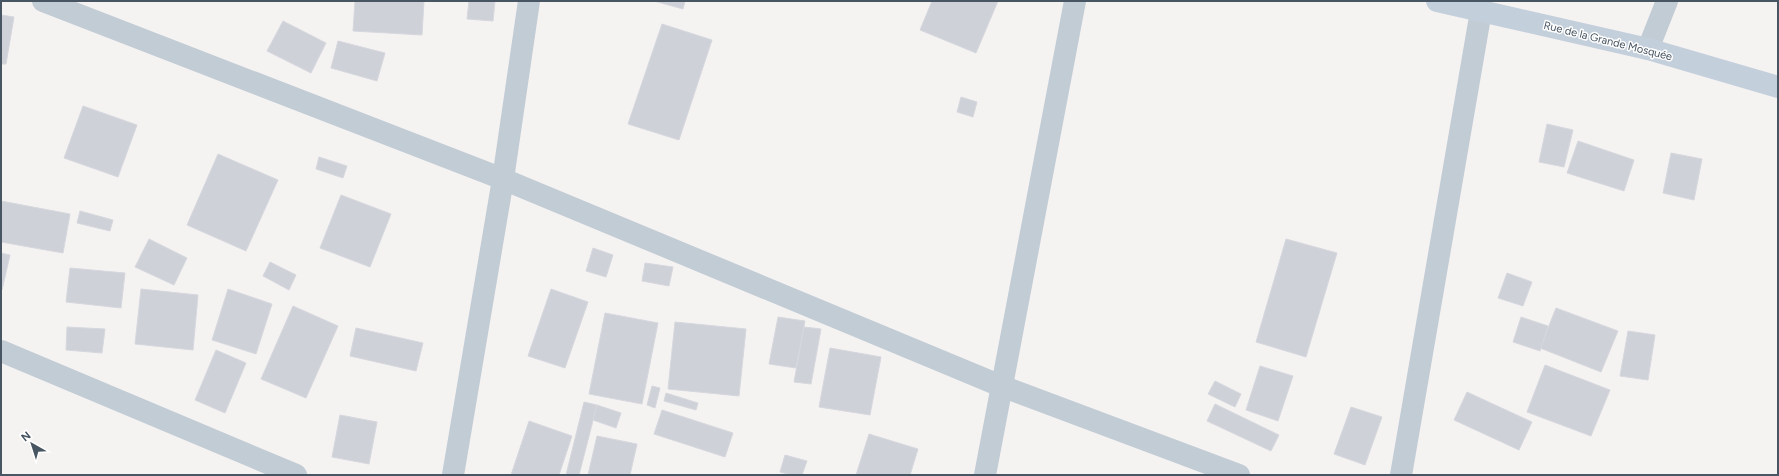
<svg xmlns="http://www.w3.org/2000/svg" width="1779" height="476" viewBox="0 0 1779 476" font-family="Figtree,sans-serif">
<rect width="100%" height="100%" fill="#f5f2f2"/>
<g fill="#ced1d8" stroke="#d6d8de">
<polygon points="355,1 424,1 422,35 353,31"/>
<polygon points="469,1 495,1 493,21 467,19"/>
<polygon points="654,1 685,1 683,9"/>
<polygon points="932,1 998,1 976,53 920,30"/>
<polygon points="1,15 14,17 6,64 1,64"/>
<polygon points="283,21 326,43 311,73 267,51"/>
<polygon points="662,24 712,40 679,140 628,124"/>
<polygon points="338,41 385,53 377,81 331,68"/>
<polygon points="961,97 977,102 973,117 957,112"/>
<polygon points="83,106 137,125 118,177 64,158"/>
<polygon points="1547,124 1573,130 1564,167 1539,162"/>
<polygon points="1578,141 1634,160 1624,191 1567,173"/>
<polygon points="1671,153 1702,159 1694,200 1663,193"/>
<polygon points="218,154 278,180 246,251 187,225"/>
<polygon points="319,157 347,166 343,178 316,169"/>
<polygon points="341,195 391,214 370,267 320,248"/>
<polygon points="1,201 70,214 63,253 1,242"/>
<polygon points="80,211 113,220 110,231 77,223"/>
<polygon points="149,239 187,258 174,285 135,267"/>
<polygon points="1286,239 1337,253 1306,357 1256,342"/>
<polygon points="593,248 613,255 606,277 586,271"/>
<polygon points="1,253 10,255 2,290 1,289"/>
<polygon points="270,262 296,275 289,290 263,276"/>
<polygon points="645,263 673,267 669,286 642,281"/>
<polygon points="70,268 125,273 121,308 66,302"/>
<polygon points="1507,273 1532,282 1523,306 1498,298"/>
<polygon points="141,289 198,295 193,350 135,344"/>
<polygon points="228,289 272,304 256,354 212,340"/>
<polygon points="551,289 588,302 565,368 528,356"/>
<polygon points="293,306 338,326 306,398 261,379"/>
<polygon points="1556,308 1618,331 1601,372 1540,348"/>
<polygon points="605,313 658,323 642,404 589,394"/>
<polygon points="778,317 805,321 796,368 769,364"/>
<polygon points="1521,317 1548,326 1540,351 1513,342"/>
<polygon points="675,322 746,329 739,396 668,389"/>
<polygon points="67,327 105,329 102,353 66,350"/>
<polygon points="804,327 821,329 811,384 794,382"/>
<polygon points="356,328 423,343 416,371 350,356"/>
<polygon points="1628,331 1655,335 1648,380 1620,376"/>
<polygon points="830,348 881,357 870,415 819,407"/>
<polygon points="216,350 246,363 225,413 195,400"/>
<polygon points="1545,365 1610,390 1591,436 1527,412"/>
<polygon points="1260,366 1293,376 1278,421 1246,410"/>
<polygon points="1215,381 1241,394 1235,407 1208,394"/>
<polygon points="652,386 660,388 655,408 647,405"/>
<polygon points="1467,392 1532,422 1519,450 1454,420"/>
<polygon points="666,393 698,403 696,410 664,401"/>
<polygon points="584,402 597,405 579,475 566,475"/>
<polygon points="1215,404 1279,435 1271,451 1207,421"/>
<polygon points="597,405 621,413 616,428 593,420"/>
<polygon points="1351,407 1382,417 1365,465 1334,454"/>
<polygon points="662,410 733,433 725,457 654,434"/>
<polygon points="340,415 377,422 369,464 332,457"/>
<polygon points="529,421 572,436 559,475 511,475"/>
<polygon points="869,434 918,449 910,475 856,475"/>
<polygon points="597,436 637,444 630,475 588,475"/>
<polygon points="785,455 807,461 802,475 792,475 780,472"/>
</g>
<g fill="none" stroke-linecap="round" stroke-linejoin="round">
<g stroke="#c2ccd5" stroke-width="22">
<polyline points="43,1 503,179 1001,386 1239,475"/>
<polyline points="1648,49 1667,1"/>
<polyline points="1,351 296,475"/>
<polyline points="453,475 503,179 529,1"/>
<polyline points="985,475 1075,1"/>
<polyline points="1401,475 1481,11"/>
</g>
<polyline stroke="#c4cfdc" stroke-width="22" points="1437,1 1648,49 1778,87"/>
</g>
<g text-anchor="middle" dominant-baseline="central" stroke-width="3" stroke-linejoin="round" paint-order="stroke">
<g font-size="11" fill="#485562" stroke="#fff">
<text transform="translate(1608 41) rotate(14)">Rue de la Grande Mosquée</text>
</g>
</g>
<rect width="1779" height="476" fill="none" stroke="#485562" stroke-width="4"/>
<g transform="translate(32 444) rotate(321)" stroke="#ffffff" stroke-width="3" paint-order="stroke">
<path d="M0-3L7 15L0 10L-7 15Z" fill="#485562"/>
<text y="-6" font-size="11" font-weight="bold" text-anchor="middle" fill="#485562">N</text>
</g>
</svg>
